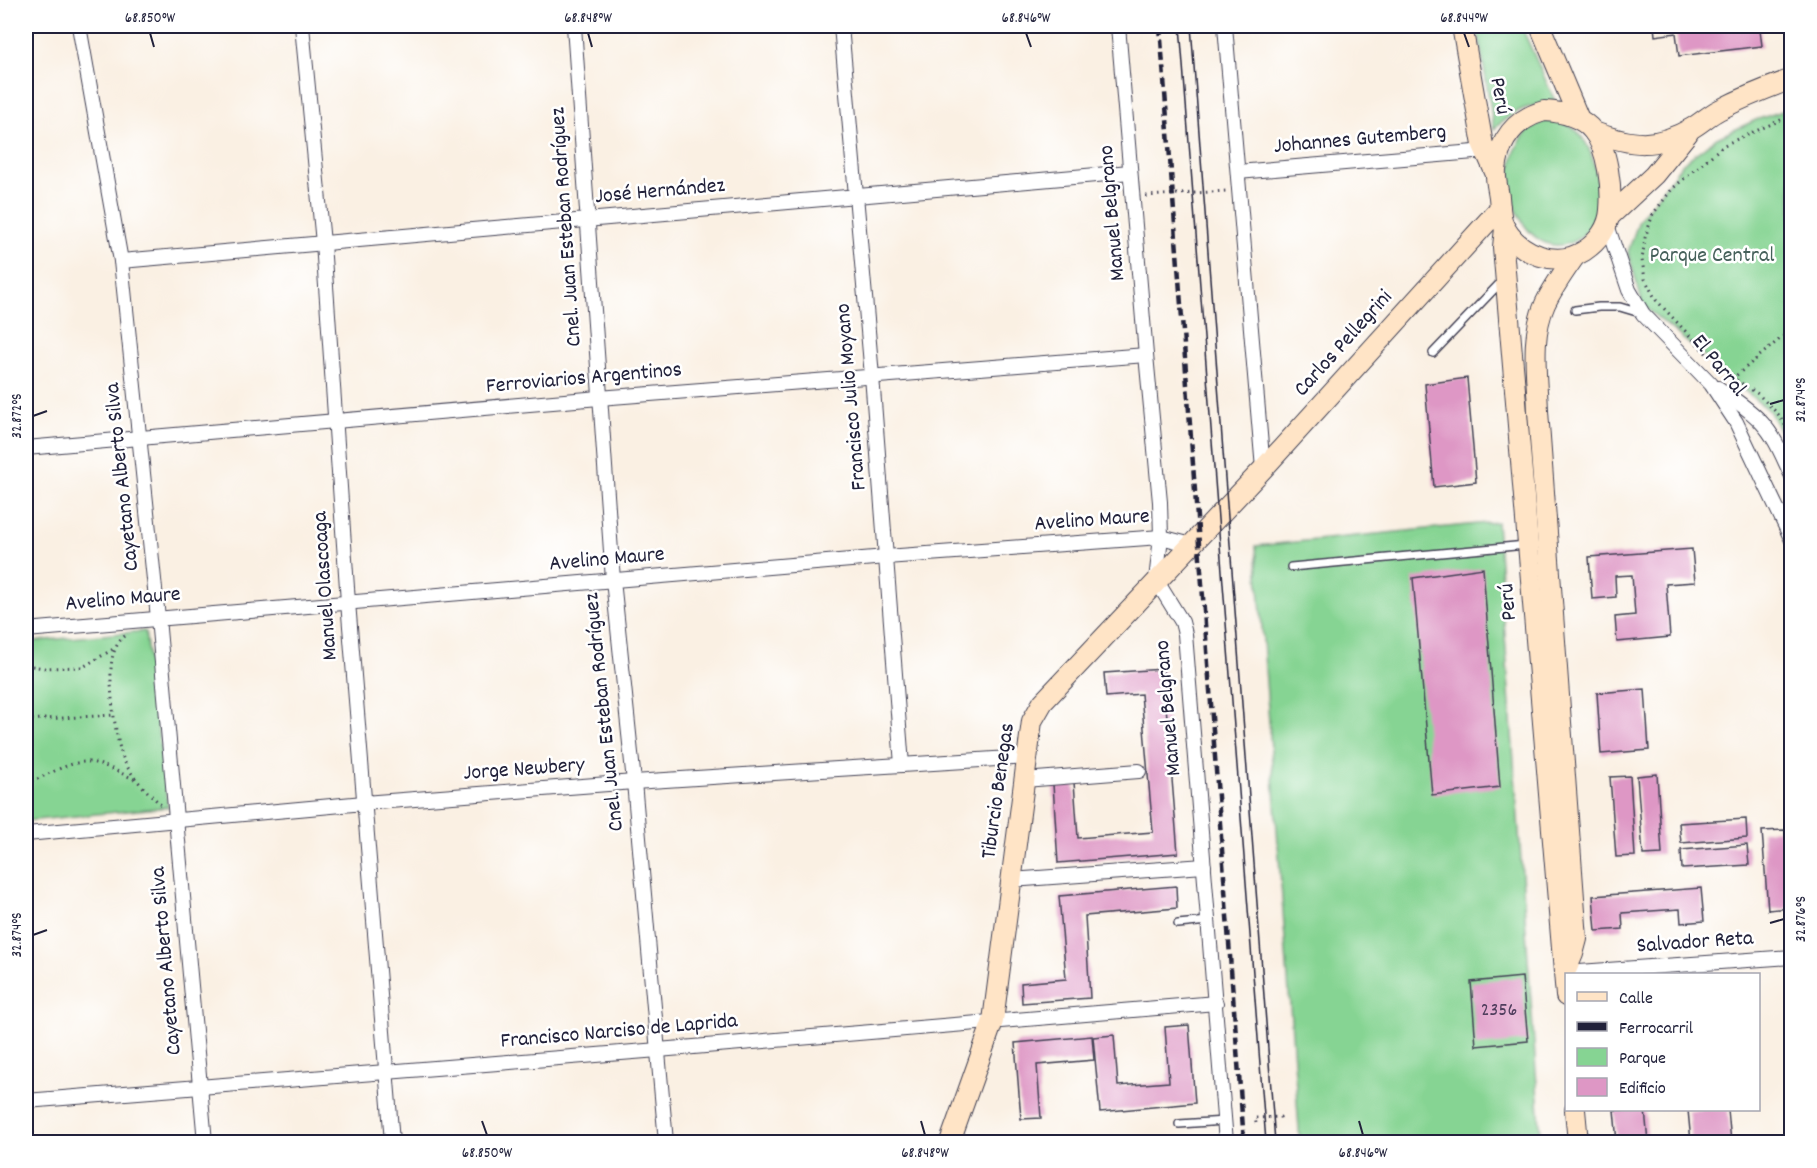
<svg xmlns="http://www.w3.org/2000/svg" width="1817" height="1168" viewBox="0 0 1817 1168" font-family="Dekko,sans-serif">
<rect width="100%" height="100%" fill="#fff"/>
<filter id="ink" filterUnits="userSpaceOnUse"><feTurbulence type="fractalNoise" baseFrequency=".0167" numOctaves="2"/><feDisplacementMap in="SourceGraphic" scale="12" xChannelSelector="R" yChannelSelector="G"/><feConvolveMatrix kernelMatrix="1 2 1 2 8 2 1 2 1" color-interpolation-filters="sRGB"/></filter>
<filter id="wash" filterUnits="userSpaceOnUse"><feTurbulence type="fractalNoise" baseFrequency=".008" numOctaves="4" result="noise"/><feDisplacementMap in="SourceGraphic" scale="24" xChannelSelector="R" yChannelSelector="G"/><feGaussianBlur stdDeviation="1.35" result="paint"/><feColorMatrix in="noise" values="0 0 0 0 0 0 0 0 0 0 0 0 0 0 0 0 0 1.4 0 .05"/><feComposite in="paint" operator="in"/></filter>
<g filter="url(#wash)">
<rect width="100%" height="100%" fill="#faf0e3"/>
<g fill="#86d493" stroke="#547b67" stroke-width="1.5">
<path d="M 1477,26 L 1521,26 L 1556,103 C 1529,104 1514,110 1494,129 Z"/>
<polygon points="1791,108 1791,453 1770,412 1643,305 1628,252 1639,220 1683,163 1717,138 1756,120"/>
<path d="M 1548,120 C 1553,121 1560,122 1566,124 C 1593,135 1602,185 1597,210 C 1594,224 1585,236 1572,242 C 1515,267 1480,141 1548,120 Z"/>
<polygon points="1497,522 1541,1142 1300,1142 1256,546"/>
<polygon points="145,631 168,807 26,821 26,642"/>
</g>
<g id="blocks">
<g fill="#de97c5">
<polygon points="1654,26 1783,26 1783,27 1760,30 1762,46 1679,56 1676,33 1655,36"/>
<polygon points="1467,378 1476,482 1434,487 1425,384"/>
<polygon points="1692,549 1695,582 1666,584 1670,637 1617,642 1615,617 1635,615 1632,575 1615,576 1616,597 1592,599 1589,557"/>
<polygon points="1483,568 1500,787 1432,795 1413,578"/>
<polygon points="1163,669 1178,853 1058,863 1053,784 1074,782 1078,838 1153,832 1141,694 1106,697 1104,673"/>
<polygon points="1645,689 1649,750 1601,754 1597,693"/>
<polygon points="1657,774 1662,854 1643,855 1637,776"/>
<polygon points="1630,776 1635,856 1616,857 1610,777"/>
<polygon points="1746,819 1747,838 1681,843 1679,823"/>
<polygon points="1785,830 1791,908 1768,910 1762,831"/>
<polygon points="1747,845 1749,865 1682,869 1681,850"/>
<polygon points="1176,886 1177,908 1085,916 1090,998 1022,1003 1021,983 1066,979 1059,896"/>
<polygon points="1701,888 1704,921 1681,923 1680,909 1622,913 1623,929 1596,931 1593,896"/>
<polygon points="1522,977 1528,1041 1476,1046 1471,982"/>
<polygon points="1189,1025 1195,1103 1100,1112 1093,1037 1114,1035 1118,1086 1169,1082 1165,1027"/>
<polygon points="1092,1036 1094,1060 1037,1065 1041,1118 1021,1119 1015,1043"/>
<polygon points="1614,1110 1645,1110 1648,1142 1617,1142"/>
<polygon points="1688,1110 1728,1110 1731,1142 1691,1142"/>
</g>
</g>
</g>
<g filter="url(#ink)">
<use href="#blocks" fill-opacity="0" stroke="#424154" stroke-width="1.5"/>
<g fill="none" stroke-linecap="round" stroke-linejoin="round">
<defs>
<g id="lane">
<polyline points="1575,310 1599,307 1620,307 1640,313"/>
<polyline points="1433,353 1502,281"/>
<polyline points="1291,567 1526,545"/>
<polyline points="1178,924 1208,921"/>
<polyline points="1179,1124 1225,1121"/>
</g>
<g id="street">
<polyline points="79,26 121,261 158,618 205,1142"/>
<polyline points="302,26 323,243 348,602 392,1142"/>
<polyline points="574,26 613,580 634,782 666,1142"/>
<polyline points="841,26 872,376 902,765"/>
<polyline points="1118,26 1146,355 1160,502 1161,537 1156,580 1182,622 1185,634 1226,1142"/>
<polyline points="1225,26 1263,469"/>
<polyline points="1238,172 1486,151"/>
<polyline points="1607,225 1629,290 1643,314 1711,384 1736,422 1792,540"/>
<polyline points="121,261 1130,172"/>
<path d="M 1718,388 C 1733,399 1750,409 1762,423 C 1776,438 1783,458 1792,476"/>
<polyline points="26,448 599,398 1146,355"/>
<polyline points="26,630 886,557 1161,537 1192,545"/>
<polyline points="1024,780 1139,771"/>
<polyline points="26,834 364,803 634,782 1027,757"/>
<polyline points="1011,880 1204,866"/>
<polyline points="1565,973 1792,957"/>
<polyline points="26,1101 658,1050 1216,1003"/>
</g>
<g id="secondary">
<polyline points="1462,26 1483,145 1495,172"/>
<polyline points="1540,26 1579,119"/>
<path d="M 1544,111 C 1562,112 1582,117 1593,131 C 1608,149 1612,188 1610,210 C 1609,227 1598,242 1584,251 C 1557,268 1521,255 1505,228 C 1500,220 1500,207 1499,197 C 1498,189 1495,179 1496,170 C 1499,140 1515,119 1544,111 Z"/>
<path d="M 1594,132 C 1632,146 1656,149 1692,128 C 1701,123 1709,115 1719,110 C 1742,98 1767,88 1792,79"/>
<polyline points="1610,216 1654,175 1688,133"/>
<polyline points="1505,228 1503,247 1566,996"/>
<path d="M 1567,968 L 1573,954 L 1577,939 L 1538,411 C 1537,376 1530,337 1545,304 C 1553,287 1564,272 1575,256"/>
<polyline points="1575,1110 1578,1142"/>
<polyline points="950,1142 993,1021 1032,721 1043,702 1263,469 1500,208"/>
</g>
</defs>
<use href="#lane" stroke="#424154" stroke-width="10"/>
<use href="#street" stroke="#424154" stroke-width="16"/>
<use href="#secondary" stroke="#424154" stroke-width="22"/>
<g stroke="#424154" stroke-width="3" stroke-dasharray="1.5 4.5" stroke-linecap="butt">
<polyline points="1792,115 1724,145 1672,189 1653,214 1645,238 1642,260 1645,279 1656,300 1724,372 1758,394 1778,414 1792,436"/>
<polyline points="1146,196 1226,191"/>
<polyline points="1792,276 1790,277 1792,279"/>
<polyline points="1732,379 1792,329"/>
<path d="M 125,636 C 119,640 115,648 113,655 C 107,674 115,739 123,758 C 130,776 147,791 161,805"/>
<polyline points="26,665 44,668 83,667 115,648"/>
<polyline points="26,720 114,715"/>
<path d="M 26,783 C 47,777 66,761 89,762 C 102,763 122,774 134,779"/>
<polyline points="26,1052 29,1087"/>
<polyline points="31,1114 34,1142"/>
<polyline points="1256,1123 1255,1118 1280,1117 1281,1122"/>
</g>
<use href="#lane" stroke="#fff" stroke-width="7"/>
<use href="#street" stroke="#fff" stroke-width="14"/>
<use href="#secondary" stroke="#ffe4c6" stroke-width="20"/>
<g stroke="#22223b" stroke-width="1.5">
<polyline points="1180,26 1266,1142"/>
<polyline points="1191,26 1275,1142"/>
</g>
<polyline stroke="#22223b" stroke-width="4.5" stroke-dasharray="9 4.5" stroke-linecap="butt" points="1160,26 1244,1142"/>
</g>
</g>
<path fill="none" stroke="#22223b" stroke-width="2" d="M 150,33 L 154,47M 588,33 L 592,47M 1026,33 L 1031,47M 1464,33 L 1469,47M 1770,404 L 1784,400M 33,416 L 47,411M 1770,923 L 1784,919M 33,935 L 47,930M 482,1121 L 487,1135M 921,1121 L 925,1135M 1359,1121 L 1363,1135"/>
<g text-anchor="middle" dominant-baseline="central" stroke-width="5" stroke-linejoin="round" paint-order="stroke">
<g font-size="20" fill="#513f5e">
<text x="1499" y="1011">2356</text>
</g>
<g font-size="22" fill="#22223b" stroke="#fff">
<text transform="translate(1499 96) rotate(80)">Perú</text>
<text transform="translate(1360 140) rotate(-5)">Johannes Gutemberg</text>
<text transform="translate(660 192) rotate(-5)">José Hernández</text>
<text transform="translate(1113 213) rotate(-95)">Manuel Belgrano</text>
<text transform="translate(567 227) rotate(-94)">Cnel. Juan Esteban Rodríguez</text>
<text transform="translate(1344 344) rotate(-48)">Carlos Pellegrini</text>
<text transform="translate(1718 366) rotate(51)">El Parral</text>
<text transform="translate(584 379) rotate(-5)">Ferroviarios Argentinos</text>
<text transform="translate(852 397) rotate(-95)">Francisco Julio Moyano</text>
<text transform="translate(123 477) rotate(-96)">Cayetano Alberto Silva</text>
<text transform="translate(1092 521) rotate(-4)">Avelino Maure</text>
<text transform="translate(607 560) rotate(-5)">Avelino Maure</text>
<text transform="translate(326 586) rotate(-94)">Manuel Olascoaga</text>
<text transform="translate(123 600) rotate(-5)">Avelino Maure</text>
<text transform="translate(1509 602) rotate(-95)">Perú</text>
<text transform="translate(1169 708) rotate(-95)">Manuel Belgrano</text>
<text transform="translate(605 712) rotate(-96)">Cnel. Juan Esteban Rodríguez</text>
<text transform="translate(524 770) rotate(-4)">Jorge Newbery</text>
<text transform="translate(999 791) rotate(-82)">Tiburcio Benegas</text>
<text transform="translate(1695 943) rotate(-4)">Salvador Reta</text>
<text transform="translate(167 961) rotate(-95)">Cayetano Alberto Silva</text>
<text transform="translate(619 1032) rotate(-5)">Francisco Narciso de Laprida</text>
</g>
<g font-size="22" fill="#45605a" stroke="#fff">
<text x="1712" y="256">Parque Central</text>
</g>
</g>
<rect width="1817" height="1168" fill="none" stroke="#fff" stroke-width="66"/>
<rect x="1565" y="973" width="195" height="138" fill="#ffffff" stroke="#a7a7b1" stroke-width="1.5"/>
<rect x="1577" y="992" width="30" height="9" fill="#ffe4c6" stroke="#a7a7b1" stroke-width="1.5"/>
<text x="1619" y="1003" font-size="18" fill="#22223b">Calle</text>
<rect x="1577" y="1022" width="30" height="9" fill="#22223b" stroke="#a7a7b1" stroke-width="1.5"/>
<text x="1619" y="1033" font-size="18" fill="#22223b">Ferrocarril</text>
<rect x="1577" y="1048" width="30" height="18" fill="#86d493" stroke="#a7a7b1" stroke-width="1.5"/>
<text x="1619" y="1063" font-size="18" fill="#22223b">Parque</text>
<rect x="1577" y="1078" width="30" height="18" fill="#de97c5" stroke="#a7a7b1" stroke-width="1.5"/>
<text x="1619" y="1093" font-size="18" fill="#22223b">Edificio</text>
<rect x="33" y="33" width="1751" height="1102" fill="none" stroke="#22223b" stroke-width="2"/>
<g font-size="15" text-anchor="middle" fill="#22223b">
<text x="150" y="22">68.850°W</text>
<text x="588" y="22">68.848°W</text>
<text x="1026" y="22">68.846°W</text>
<text x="1464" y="22">68.844°W</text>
<text transform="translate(1800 400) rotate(-90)" y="5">32.874°S</text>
<text transform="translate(16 416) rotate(-90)" y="5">32.872°S</text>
<text transform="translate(1800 919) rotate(-90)" y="5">32.876°S</text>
<text transform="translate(16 935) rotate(-90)" y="5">32.874°S</text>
<text x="487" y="1157">68.850°W</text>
<text x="925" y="1157">68.848°W</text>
<text x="1363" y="1157">68.846°W</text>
</g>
</svg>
